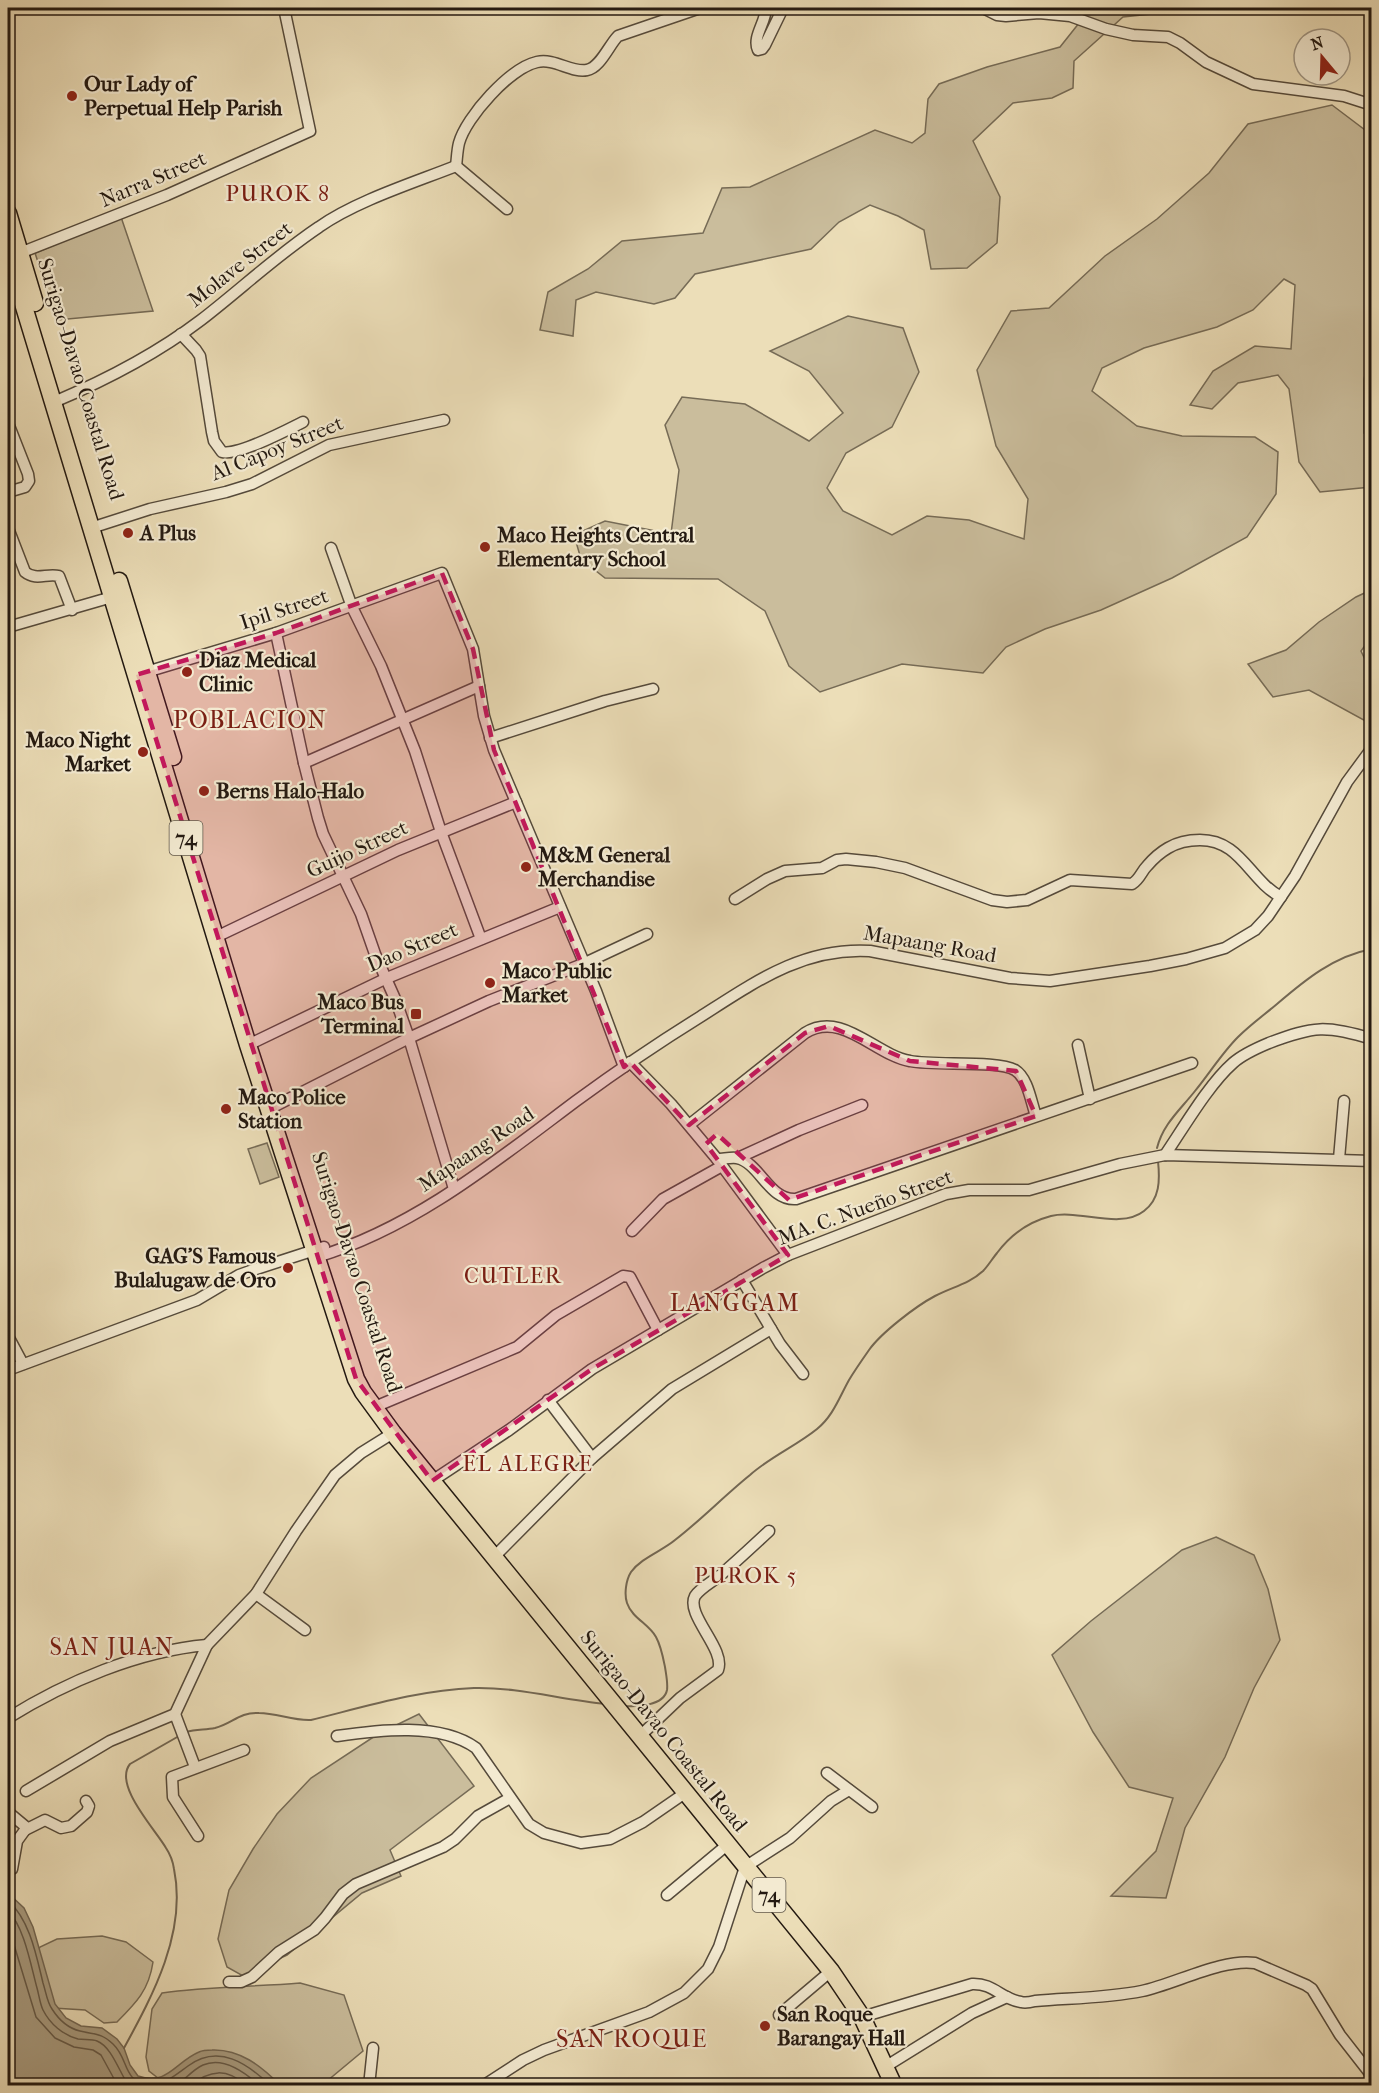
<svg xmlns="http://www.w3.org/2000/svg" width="1379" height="2093" viewBox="0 0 1379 2093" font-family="'IM FELL French Canon',serif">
<rect width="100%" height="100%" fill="#ecdeb8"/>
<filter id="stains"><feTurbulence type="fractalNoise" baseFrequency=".00333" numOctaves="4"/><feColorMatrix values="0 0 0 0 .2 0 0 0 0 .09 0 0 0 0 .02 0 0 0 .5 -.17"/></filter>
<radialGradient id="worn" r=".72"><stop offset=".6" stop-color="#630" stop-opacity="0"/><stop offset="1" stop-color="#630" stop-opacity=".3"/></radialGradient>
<g fill="#cabd9c" stroke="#766b56" stroke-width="1.5">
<polygon points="1091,8 1177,8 1170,12 1123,17 1074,61 1073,88 1052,98 1013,103 973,141 1000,197 997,243 967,268 931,269 924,230 898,216 870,205 839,222 811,249 695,274 675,298 654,304 596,292 576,300 573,336 540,330 548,292 588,269 622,241 703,233 722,188 750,187 875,130 912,143 925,133 928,99 939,84 987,67 1060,47"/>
<polygon points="1332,105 1365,130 1371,141 1372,331 1364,380 1364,433 1371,438 1371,487 1320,492 1299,462 1289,389 1278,375 1238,383 1212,409 1190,405 1213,371 1255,346 1291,349 1295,285 1284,279 1253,310 1217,327 1144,348 1102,368 1092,391 1137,426 1182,436 1255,437 1278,452 1276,494 1247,537 1172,578 1101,610 1045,629 1006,647 983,673 902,664 820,692 789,666 765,611 718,579 605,578 581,559 574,535 605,521 671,534 679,470 665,425 682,397 745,404 809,441 843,413 809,371 770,351 848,316 903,328 919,372 892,427 846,453 827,488 843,511 892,535 927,516 969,520 1024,539 1028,499 996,446 977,370 1011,311 1049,308 1105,256 1157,219 1209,173 1248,124"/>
<polygon points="121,217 153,311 57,320 35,253"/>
<polygon points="1371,590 1371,637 1361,651 1371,672 1371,724 1309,690 1273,697 1248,664 1286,650 1319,622 1356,597"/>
<polygon points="267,1143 279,1177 260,1184 248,1149"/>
<polygon points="1216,1537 1254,1555 1268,1589 1280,1640 1254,1688 1225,1757 1185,1828 1166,1898 1111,1896 1156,1851 1173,1798 1129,1787 1093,1732 1052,1655 1091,1621 1182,1550"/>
<polygon points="419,1714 474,1786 390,1850 401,1876 362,1893 287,1955 243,1976 227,1967 218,1939 229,1890 253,1849 277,1814 311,1778 378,1734"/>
<path d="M 102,1936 L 126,1942 L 153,1962 C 149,1990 136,2003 117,2022 L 104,2023 L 85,2010 L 53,2008 L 32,1960 L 40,1947 L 57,1939 Z"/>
<path d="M 300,1983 L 344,1995 L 363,2051 L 321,2086 L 167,2085 L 149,2071 L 146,2057 L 152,2009 L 162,1993 C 207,1986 254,1987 300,1983 Z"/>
</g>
<path fill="#a89b7f" stroke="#736753" stroke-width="1.5" d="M 8,1893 L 24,1908 L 33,1927 L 55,2004 L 66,2018 L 81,2026 L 102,2028 L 117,2039 L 124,2048 L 130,2065 L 138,2076 C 168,2086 175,2062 199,2052 C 203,2050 208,2050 212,2050 C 240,2049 261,2066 280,2085 L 8,2085 Z"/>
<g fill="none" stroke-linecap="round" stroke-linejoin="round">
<g stroke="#665a48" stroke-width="1.5">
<path d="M 8,1900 C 30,1921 36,1954 43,1983 C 46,1992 47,2002 52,2009 C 59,2020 67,2028 80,2031 C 95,2035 100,2032 113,2044 C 130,2060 121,2081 151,2086"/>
<path d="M 8,1911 C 24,1926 31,1966 37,1988 C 39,1995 40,2004 43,2010 C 50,2024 63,2035 78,2039 C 84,2040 92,2039 97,2041 C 112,2047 119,2072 129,2086"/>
<polyline points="8,1925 36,2017 55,2038 74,2047 93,2050 101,2055 118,2086"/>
<path d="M 156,2086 C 169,2081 177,2074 188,2066 C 219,2043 248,2064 271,2086"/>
<path d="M 175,2086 C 185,2080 192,2070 203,2065 C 223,2056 246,2073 260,2086"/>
<path d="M 190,2086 C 210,2069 227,2068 247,2086"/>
</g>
<g stroke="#736753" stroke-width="2">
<path d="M 1157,1148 C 1163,1124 1180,1110 1195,1091 C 1209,1074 1222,1053 1238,1037 C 1250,1025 1264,1015 1277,1004 C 1305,980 1334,956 1372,949"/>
<path d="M 624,1706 C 636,1707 664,1706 667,1690 C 668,1683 666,1674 665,1667 C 663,1657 661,1646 656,1637 C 649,1624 632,1618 627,1603 C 624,1594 626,1580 631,1572 C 641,1558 662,1551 675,1540 C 701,1520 724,1496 750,1475 C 770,1457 796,1446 817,1429 C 833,1416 839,1398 849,1380 C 855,1370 862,1360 869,1350 C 881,1333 916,1306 935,1296 C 952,1287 969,1284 983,1271 C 988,1266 992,1259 997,1253 C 1011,1234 1028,1222 1051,1216 C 1078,1209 1120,1230 1144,1211 C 1160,1199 1160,1180 1158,1161"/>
<path d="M 186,1732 C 196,1729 205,1730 215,1728 C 232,1724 239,1712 259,1713 C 277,1713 293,1721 311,1720 C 364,1707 419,1690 474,1688 C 518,1687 562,1700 606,1704"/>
<path d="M 124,2048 C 153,1995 187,1932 174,1869 C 173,1862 170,1854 166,1848 C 155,1829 113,1785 130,1764 L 179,1736"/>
</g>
<defs>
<g id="minor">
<path d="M 766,8 C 766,22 752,37 758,50 L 762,49 L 765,45 L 783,8"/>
<polyline points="983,8 997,15 1006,16 1039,13 1070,16 1106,29 1133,35 1168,37 1180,43 1206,62 1253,84 1344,96 1372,105"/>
<path d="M 456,166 C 457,159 457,151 459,143 C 466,117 510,68 537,62 C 555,58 571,73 587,70 C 600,68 609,45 618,36 L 700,8"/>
<polyline points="456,166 507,209"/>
<polyline points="15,255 167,195 310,131 284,8"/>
<path d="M 181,334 L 196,350 L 200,356 L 212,432 L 214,441 L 222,452 C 238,456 287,430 303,422"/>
<path d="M 54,402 C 106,380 155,355 201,320 C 240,290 277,255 319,227 C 356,201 413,183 456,166"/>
<polyline points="8,423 28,474 29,481 25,487 8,492"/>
<path d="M 8,528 L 25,572 C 36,581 47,573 59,576 L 72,610"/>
<polyline points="91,528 150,509 226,492 252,484 329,445 444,420"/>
<polyline points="331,548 352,607 381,666 415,751 441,832 481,939"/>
<polyline points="8,627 112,597"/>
<polyline points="276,633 304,763 318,818 323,834 361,914 375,954 396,1001 409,1038 454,1189"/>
<polyline points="143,673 276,633 442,573 473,649 484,716 494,750 596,991 624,1067"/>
<polyline points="490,738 605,701 653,689"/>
<polyline points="304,763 479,686"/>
<path d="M 735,899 L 767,879 L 785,871 L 822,868 L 837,860 L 846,859 L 876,862 L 905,868 L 992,900 L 1007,902 L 1027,900 L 1070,880 L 1132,884 C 1140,879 1141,872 1147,866 C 1153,859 1161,852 1168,848 C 1178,842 1189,840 1200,840 C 1241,840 1249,880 1281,897"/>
<polyline points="216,937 398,850 516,802"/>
<polyline points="248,1045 387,978 560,907"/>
<polyline points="1078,1045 1090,1099"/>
<polyline points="630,1062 671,1104 717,1159 788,1255"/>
<polyline points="269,1109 409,1038 489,1001 583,964 647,934"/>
<path d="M 689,1125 L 805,1033 C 842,1010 875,1055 910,1061 C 935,1066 997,1060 1015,1070 C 1028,1078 1031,1102 1036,1116"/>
<path d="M 1165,1155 C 1184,1127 1209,1084 1233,1063 C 1243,1054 1257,1048 1269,1043 C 1314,1026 1326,1025 1372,1039"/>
<polyline points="738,1158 799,1130 862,1105"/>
<path d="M 717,1159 C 723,1159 731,1157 737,1158 C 760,1163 769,1201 796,1199 L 1192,1063"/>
<polyline points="1339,1159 1344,1101"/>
<polyline points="632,1231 663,1199 722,1166"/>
<path d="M 317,1257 C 414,1228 496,1161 576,1101 C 617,1071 658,1043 700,1017 C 755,982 803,947 870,951 L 1010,978 L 1050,981 L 1150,966 L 1186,959 L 1225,948 L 1255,930 L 1268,916 L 1295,876 L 1347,782 L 1372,748"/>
<polyline points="742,1280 780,1344 803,1374"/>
<polyline points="8,1336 23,1364"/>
<polyline points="8,1370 197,1300 239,1275 253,1270 324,1247"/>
<polyline points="377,1406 517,1347 556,1315 623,1276 630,1277 658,1330"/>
<polyline points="592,1458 672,1389 771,1329"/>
<polyline points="432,1481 509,1430 592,1369 763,1268 788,1255 946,1194 969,1190 1029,1190 1120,1164 1165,1155 1372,1161"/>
<polyline points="494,1557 592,1458 548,1400"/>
<polyline points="256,1594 305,1630"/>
<polyline points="207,1645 256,1594 296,1531 335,1475 361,1453 393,1433"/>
<polyline points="175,1714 195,1767"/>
<path d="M 8,1718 C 66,1682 138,1651 207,1645 L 175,1714 L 110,1741 L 26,1791"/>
<path d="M 337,1736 C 379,1730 440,1722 476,1748 L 529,1824 L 544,1833 L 581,1843 L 610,1839 L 643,1822 L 685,1793"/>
<path d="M 639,1737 L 680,1698 L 718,1670 C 726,1649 685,1615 695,1596 C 701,1587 716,1580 724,1572 C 739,1559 754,1545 769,1531"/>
<polyline points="827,1773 872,1807"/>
<polyline points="8,1812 26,1827 25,1830 17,1841 12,1869"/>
<polyline points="25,1830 45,1820 61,1828 71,1826 87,1812 89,1806 86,1801"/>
<polyline points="198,1836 173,1797 172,1777 244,1750"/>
<polyline points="667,1895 727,1845"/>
<polyline points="229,1982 241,1982 252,1977 279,1952 314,1930 325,1918 343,1894 356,1884 443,1847 455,1839 478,1816 510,1798"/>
<polyline points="779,2015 831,1971"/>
<path d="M 862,2017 L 972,1984 C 994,1983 1001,1999 1021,2002 C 1025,2003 1031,2002 1035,2001 C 1071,1998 1108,1998 1142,1991 C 1175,1984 1223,1958 1255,1963 L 1306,1985 L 1312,1989 L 1340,2035 L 1372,2076"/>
<polyline points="885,2067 972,2013 1007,1997"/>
<polyline points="369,2086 373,2048"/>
<polyline points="483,2086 523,2060 544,2050 649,2012 684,1993 708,1969 719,1947 745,1867 790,1838 831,1801 849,1790"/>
</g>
<g id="highway">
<polyline points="8,213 35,303"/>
<polyline points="8,254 248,1045 356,1379 363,1392 393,1433 831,1971 862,2017 894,2086"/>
<polyline points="119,581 173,757"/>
</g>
</defs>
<use href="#minor" stroke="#554a3b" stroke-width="13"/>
<use href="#highway" stroke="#231911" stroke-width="19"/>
<use href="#minor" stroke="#f3ead1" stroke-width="10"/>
<use href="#highway" stroke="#ecdeb8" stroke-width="16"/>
</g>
<path fill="#c2185b" fill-opacity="0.2" stroke="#c2185b" stroke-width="4.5" stroke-dasharray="12 8" stroke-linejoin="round" d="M 442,573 L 473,649 L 494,750 L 624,1067 L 630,1062 L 689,1125 L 805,1033 L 829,1026 L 910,1061 L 1016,1071 L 1036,1116 L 789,1200 L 717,1134 L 706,1144 L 788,1255 L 592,1369 L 432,1481 L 356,1379 L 136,675 L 276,633 Z"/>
<g fill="#8f2418" stroke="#f3ead1" stroke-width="2">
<circle cx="72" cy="96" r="6"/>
<circle cx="128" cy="533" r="6"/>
<circle cx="485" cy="547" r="6"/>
<circle cx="187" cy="672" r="6"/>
<circle cx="143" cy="752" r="6"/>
<circle cx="204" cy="791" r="6"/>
<circle cx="526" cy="867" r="6"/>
<circle cx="490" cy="983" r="6"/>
<rect x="410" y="1008" width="12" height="12" rx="3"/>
<circle cx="226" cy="1109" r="6"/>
<circle cx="288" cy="1268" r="6"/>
<circle cx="765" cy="2026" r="6"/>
</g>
<g text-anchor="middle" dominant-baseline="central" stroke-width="4.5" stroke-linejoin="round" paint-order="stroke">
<g fill="#f3ead1" stroke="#61584b" stroke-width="1.5">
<rect x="169.5" y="821" width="33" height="34" rx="4.5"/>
<rect x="752.5" y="1878" width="33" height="34" rx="4.5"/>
</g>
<g font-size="20" font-weight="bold" fill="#231911">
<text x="186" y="838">74</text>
<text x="769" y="1895">74</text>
</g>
<g font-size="21" font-weight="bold" fill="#231911" stroke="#f3ead1" text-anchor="start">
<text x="84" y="84">Our Lady of<tspan x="84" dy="24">Perpetual Help Parish</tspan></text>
<text x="140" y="533">A Plus</text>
<text x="497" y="535">Maco Heights Central<tspan x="497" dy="24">Elementary School</tspan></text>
<text x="199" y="660">Diaz Medical<tspan x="199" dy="24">Clinic</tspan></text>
<text x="131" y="740" text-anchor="end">Maco Night<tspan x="131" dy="24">Market</tspan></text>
<text x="216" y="791">Berns Halo-Halo</text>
<text x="538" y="855">M&amp;M General<tspan x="538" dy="24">Merchandise</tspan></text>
<text x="502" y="971">Maco Public<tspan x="502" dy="24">Market</tspan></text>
<text x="404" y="1002" text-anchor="end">Maco Bus<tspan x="404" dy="24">Terminal</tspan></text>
<text x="238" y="1097">Maco Police<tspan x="238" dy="24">Station</tspan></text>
<text x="276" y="1256" text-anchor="end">GAG'S Famous<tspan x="276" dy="24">Bulalugaw de Oro</tspan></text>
<text x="777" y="2014">San Roque<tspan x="777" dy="24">Barangay Hall</tspan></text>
</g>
<g font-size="21" fill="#231911" stroke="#f3ead1">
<text transform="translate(153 179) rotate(-23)">Narra Street</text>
<text transform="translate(240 264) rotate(-38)">Molave Street</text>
<text transform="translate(81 379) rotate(73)">Surigao-Davao Coastal Road</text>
<text transform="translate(277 448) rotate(-22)">Al Capoy Street</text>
<text transform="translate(284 609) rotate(-18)">Ipil Street</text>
<text transform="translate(357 849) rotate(-25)">Guijo Street</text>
<text transform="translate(930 944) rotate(10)">Mapaang Road</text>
<text transform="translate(412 947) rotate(-23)">Dao Street</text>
<text transform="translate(476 1149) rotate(-34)">Mapaang Road</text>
<text transform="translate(865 1207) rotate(-20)">MA. C. Nueño Street</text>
<text transform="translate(357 1272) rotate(72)">Surigao-Davao Coastal Road</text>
<text transform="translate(664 1731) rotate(51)">Surigao-Davao Coastal Road</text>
</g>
<g font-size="22" letter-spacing="1.5" fill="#7a1f14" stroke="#f3ead1">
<text x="278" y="194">PUROK 8</text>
<text x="513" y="1276">CUTLER</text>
<text x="528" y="1464">EL ALEGRE</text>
<text x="746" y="1576">PUROK 5</text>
</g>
<g font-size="24" letter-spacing="1.5" fill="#7a1f14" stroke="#f3ead1">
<text x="250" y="720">POBLACION</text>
<text x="735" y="1303">LANGGAM</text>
<text x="112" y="1647">SAN JUAN</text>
<text x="632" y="2039">SAN ROQUE</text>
</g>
</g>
<rect width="1379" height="2093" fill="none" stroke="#ecdeb8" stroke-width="30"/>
<rect x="9" y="9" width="1361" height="2075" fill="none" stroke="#231911" stroke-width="3"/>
<rect x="15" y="15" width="1349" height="2063" fill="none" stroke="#231911" stroke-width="1.5"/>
<g transform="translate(1322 57) rotate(341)"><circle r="28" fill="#f3ead1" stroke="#a09684" stroke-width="1.5"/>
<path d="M0-4.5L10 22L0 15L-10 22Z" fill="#8f2418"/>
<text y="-9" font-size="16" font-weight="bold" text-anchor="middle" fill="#231911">N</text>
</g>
<rect width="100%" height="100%" filter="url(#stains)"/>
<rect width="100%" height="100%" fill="url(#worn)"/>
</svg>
